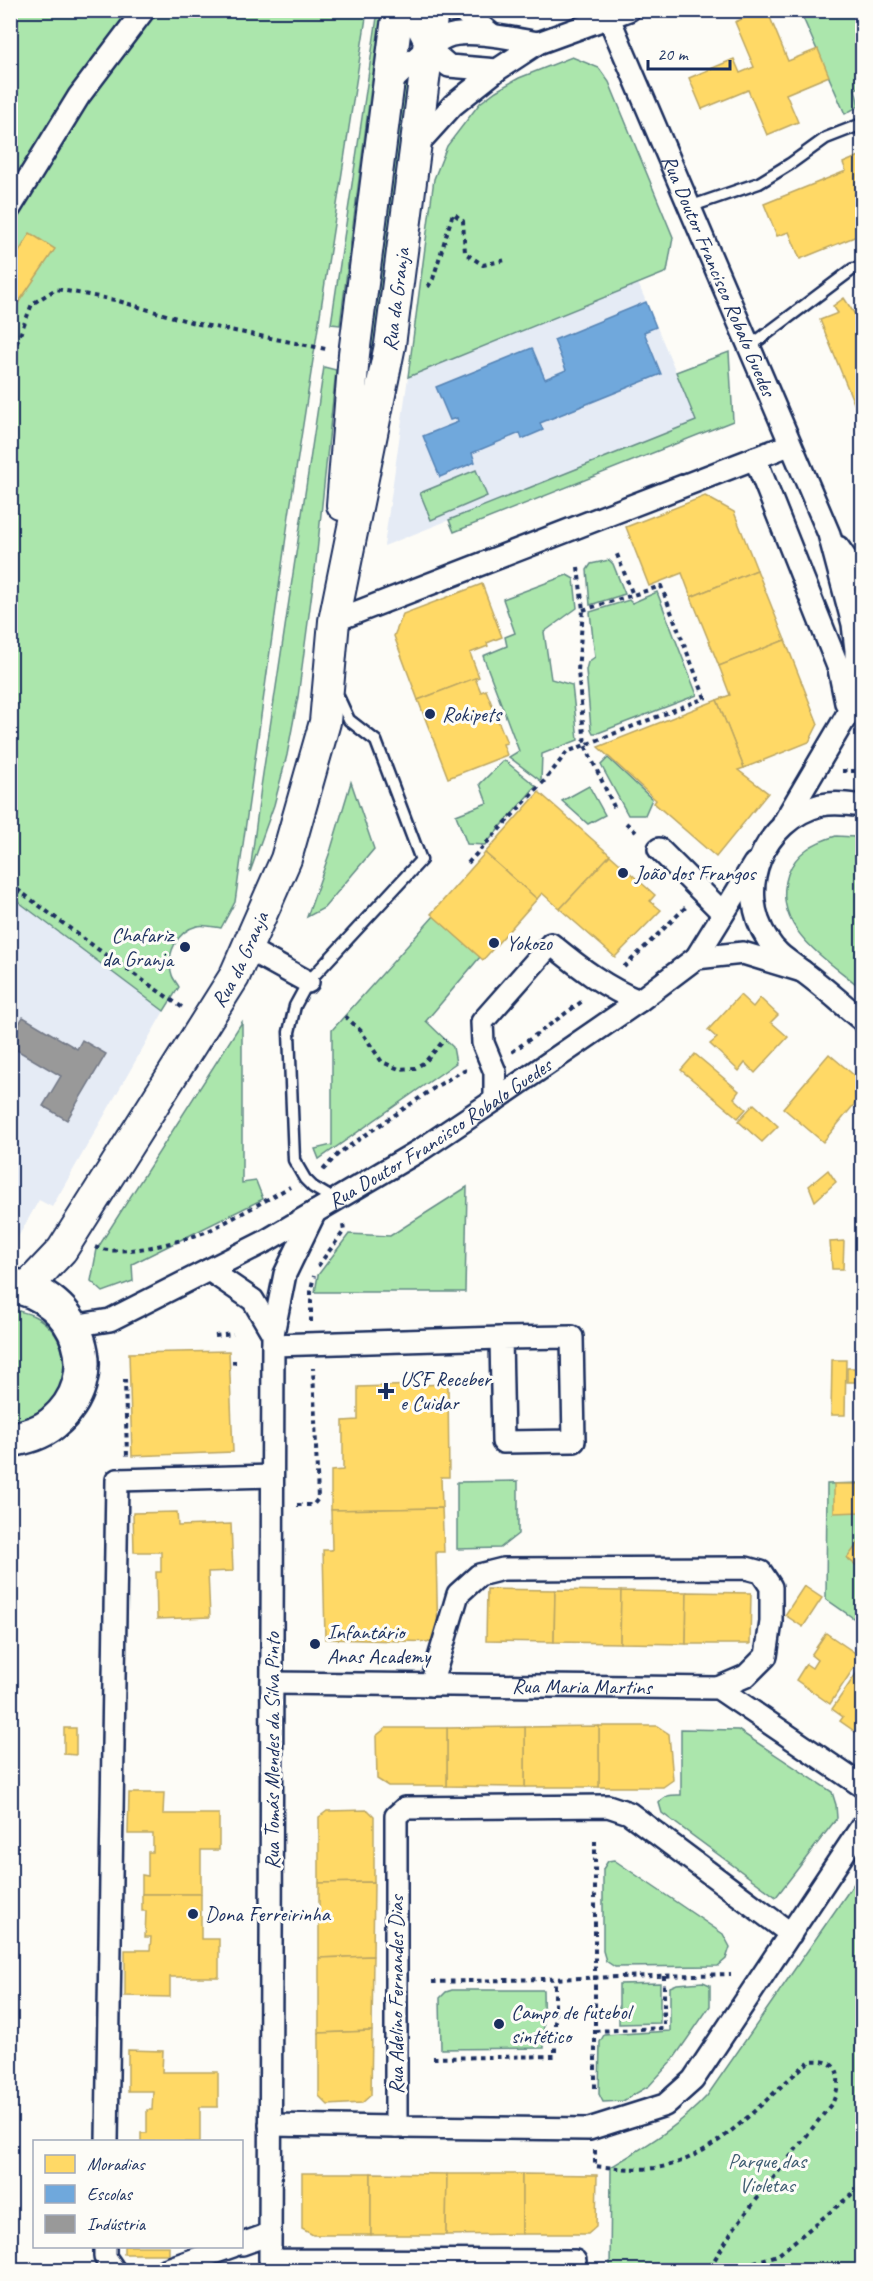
<svg xmlns="http://www.w3.org/2000/svg" width="873" height="2281" viewBox="0 0 873 2281" font-family="Caveat,sans-serif">
<rect width="100%" height="100%" fill="#fdfcf7"/>
<filter id="ink" filterUnits="userSpaceOnUse"><feTurbulence type="fractalNoise" baseFrequency=".0167" numOctaves="2"/><feDisplacementMap in="SourceGraphic" scale="12" xChannelSelector="R" yChannelSelector="G"/><feConvolveMatrix kernelMatrix="1 2 1 2 8 2 1 2 1" color-interpolation-filters="sRGB"/></filter>
<g filter="url(#ink)">
<g fill="#e5ebf5">
<polygon points="638,283 697,421 384,546 408,377"/>
<polygon points="15,900 164,1011 52,1207 39,1200 13,1246 10,1245 10,908"/>
</g>
<g fill="#abe6ac" stroke="#638a85" stroke-width="1.5">
<path d="M 11,11 L 367,11 L 289,515 L 235,902 L 221,928 C 214,927 204,924 197,926 C 177,931 165,955 172,975 C 173,979 177,983 179,987 L 164,1011 L 16,900 L 11,908 Z"/>
<polygon points="378,11 381,11 340,325 331,324"/>
<polygon points="800,11 862,11 862,86 855,89 859,106 845,114"/>
<polygon points="572,57 599,68 609,82 673,237 667,272 408,377 434,179 447,146 480,103 496,91 519,78"/>
<polygon points="410,77 400,192 367,391 363,368 399,90"/>
<polygon points="729,352 733,421 454,532 449,520 696,421 676,372"/>
<polygon points="324,367 336,370 316,562 298,697 287,755 274,805 250,872 261,787"/>
<polygon points="476,470 487,496 431,520 420,493"/>
<polygon points="609,560 613,564 625,594 590,605 587,570 591,564"/>
<polygon points="567,575 574,579 577,608 544,632 551,679 572,685 578,740 542,754 541,781 509,757 519,751 483,656 507,646 505,637 515,633 503,599"/>
<polygon points="657,592 697,695 598,733 593,733 591,729 586,670 588,662 595,657 590,612 629,600 632,603"/>
<polygon points="608,758 652,799 645,815 628,815 601,765"/>
<polygon points="504,760 536,786 485,845 467,844 456,815 487,803 480,784"/>
<polygon points="351,782 374,849 324,908 307,917 331,849"/>
<polygon points="589,786 605,815 588,824 562,801"/>
<path d="M 836,836 L 855,837 L 862,839 L 862,989 C 827,959 770,928 788,874 C 796,852 815,842 836,836 Z"/>
<polygon points="434,916 480,957 426,1021 453,1047 456,1063 319,1159 315,1149 332,1145 332,1030"/>
<polygon points="242,1022 242,1183 256,1181 263,1199 132,1264 133,1281 103,1292 91,1281 97,1249"/>
<polygon points="467,1187 465,1292 315,1292 318,1275 349,1234 390,1236"/>
<path d="M 16,1310 C 21,1312 28,1313 34,1316 C 70,1333 74,1385 45,1411 C 35,1419 23,1422 10,1424 L 10,1311 Z"/>
<polygon points="518,1481 518,1534 500,1548 457,1549 457,1482"/>
<polygon points="862,1483 862,1624 826,1599 827,1484"/>
<path d="M 681,1729 L 738,1730 L 832,1792 L 836,1805 L 837,1818 L 776,1897 L 662,1813 L 659,1803 C 666,1794 672,1795 681,1795 Z"/>
<polygon points="614,1860 723,1934 730,1947 726,1959 718,1966 615,1967 606,1961 603,1951 603,1869 608,1861"/>
<path d="M 862,1872 L 862,2270 L 610,2270 L 611,2167 C 647,2145 678,2127 707,2096 Z"/>
<polygon points="703,1982 710,1985 710,2006 672,2061 649,2086 623,2101 603,2102 599,2094 600,2042 604,2035 670,2031 670,1987 677,1984"/>
<polygon points="660,1983 660,2023 619,2024 619,1984"/>
<polygon points="452,1990 543,1990 544,2048 441,2049 440,1998 446,1992"/>
</g>
<g fill="#ffd966" stroke="#bba664" stroke-width="1.5">
<polygon points="763,10 767,10 788,61 818,49 829,76 786,94 798,122 767,135 748,90 702,109 689,78 734,59 740,73 754,67 735,22"/>
<polygon points="862,155 862,234 800,259 789,232 777,236 764,204 846,171 843,163"/>
<polygon points="30,233 55,249 10,315 10,267"/>
<polygon points="844,298 858,319 862,317 862,423 820,320 838,313 833,306"/>
<polygon points="705,496 734,512 757,570 691,597 682,573 649,586 626,527"/>
<polygon points="757,570 785,640 719,666 691,597"/>
<polygon points="482,584 502,637 487,643 488,646 470,653 479,677 418,700 394,636 403,614"/>
<polygon points="785,640 818,724 809,742 744,768 717,700 730,695 719,666"/>
<polygon points="475,678 481,692 486,690 507,743 503,744 507,755 448,778 418,700"/>
<polygon points="717,700 744,768 738,770 768,793 716,857 654,803 656,800 598,747"/>
<polygon points="539,792 610,855 560,909 542,893 537,899 485,853"/>
<polygon points="485,853 537,899 483,960 431,914"/>
<polygon points="610,855 655,895 650,901 661,910 615,957 560,909"/>
<polygon points="740,995 753,1007 760,998 778,1015 771,1022 788,1037 755,1073 745,1063 739,1071 710,1044 717,1038 708,1030"/>
<polygon points="695,1054 739,1091 734,1098 746,1109 738,1118 681,1070"/>
<polygon points="829,1054 862,1082 862,1095 823,1142 783,1108"/>
<polygon points="754,1104 778,1126 762,1142 738,1121"/>
<polygon points="828,1170 836,1182 815,1201 809,1186"/>
<polygon points="844,1241 843,1269 832,1269 830,1242"/>
<polygon points="229,1351 233,1452 132,1456 129,1353"/>
<polygon points="832,1360 846,1360 845,1415 831,1415"/>
<rect x="847" y="1368" width="15" height="14"/>
<polygon points="448,1384 449,1477 441,1477 442,1508 331,1510 331,1471 343,1470 343,1421 358,1420 358,1387"/>
<polygon points="834,1484 859,1484 860,1512 834,1513"/>
<polygon points="442,1508 444,1552 436,1552 438,1642 325,1639 323,1550 332,1550 331,1510"/>
<polygon points="177,1512 178,1526 231,1524 233,1571 208,1572 210,1617 157,1619 156,1572 161,1572 161,1552 134,1552 133,1513"/>
<polygon points="862,1538 862,1570 847,1558"/>
<polygon points="804,1586 822,1598 803,1627 785,1615"/>
<polygon points="487,1589 555,1590 554,1642 486,1641"/>
<polygon points="555,1590 621,1591 620,1643 554,1642"/>
<polygon points="621,1591 687,1592 686,1644 620,1643"/>
<polygon points="687,1592 751,1593 750,1644 686,1644"/>
<polygon points="826,1633 861,1657 830,1704 796,1680 806,1664 812,1668 817,1660 811,1655"/>
<polygon points="862,1665 862,1732 860,1735 840,1721 843,1717 832,1709"/>
<polygon points="599,1726 657,1726 669,1734 673,1780 663,1787 599,1787"/>
<polygon points="599,1726 599,1787 525,1787 525,1727"/>
<polygon points="525,1727 525,1787 447,1786 447,1728"/>
<polygon points="64,1728 76,1728 76,1755 64,1754"/>
<polygon points="386,1728 447,1728 447,1786 388,1786 377,1779 376,1736"/>
<polygon points="129,1793 164,1793 163,1814 219,1814 219,1850 201,1850 201,1894 142,1894 142,1875 148,1876 148,1852 153,1852 153,1834 128,1834"/>
<polygon points="368,1810 374,1816 374,1882 319,1883 319,1817 327,1811"/>
<polygon points="374,1882 373,1956 319,1958 319,1883"/>
<polygon points="142,1894 201,1894 201,1939 219,1939 219,1977 170,1977 170,1997 125,1996 125,1950 150,1950 151,1937 145,1937 146,1911 142,1911"/>
<polygon points="373,1956 372,2031 319,2033 319,1958"/>
<polygon points="372,2031 371,2095 362,2103 328,2105 319,2096 319,2033"/>
<polygon points="128,2050 163,2051 162,2072 218,2072 218,2107 200,2107 200,2142 141,2142 141,2133 147,2133 147,2110 152,2110 153,2091 128,2091"/>
<polygon points="302,2173 371,2173 371,2235 313,2235 302,2229"/>
<polygon points="371,2173 447,2174 446,2235 371,2235"/>
<polygon points="447,2174 522,2174 522,2234 446,2235"/>
<polygon points="522,2174 597,2175 596,2227 588,2234 522,2234"/>
<rect x="124" y="2246" width="45" height="8"/>
</g>
<polygon fill="#6fa8dc" stroke="#5684b6" stroke-width="1.5" points="646,302 656,327 644,332 661,374 540,423 543,430 522,439 520,433 472,453 475,462 440,477 423,436 458,422 457,418 450,420 436,387 532,348 545,379 566,370 554,340"/>
<polygon fill="#999" stroke="#737987" stroke-width="1.5" points="23,1017 77,1049 82,1040 106,1054 67,1120 43,1106 61,1076 10,1046 10,1038"/>
<g fill="none" stroke-linecap="round" stroke-linejoin="round">
<defs>
<g id="service">
<polyline points="689,207 759,183 790,164 826,138 862,124"/>
<polyline points="749,347 853,269 862,269"/>
<polyline points="335,1200 313,1187 305,1179 294,1160 289,1032 295,1006 308,982 421,860 376,741 349,720 336,692"/>
</g>
<g id="minor">
<polyline points="413,10 413,18 428,48 449,66 497,70 538,43 629,10"/>
<polyline points="461,10 491,34"/>
<path id="s1" d="M 609,18 L 829,534 L 853,624 L 856,650 L 856,677 L 847,715"/>
<path d="M 389,84 C 407,68 423,48 446,37 C 467,28 515,39 538,43"/>
<polyline points="415,147 453,105 497,70"/>
<polyline points="10,208 79,96 144,10"/>
<polyline points="755,458 839,669 846,703"/>
<polyline points="838,547 862,581"/>
<polyline points="334,621 789,445"/>
<path d="M 862,806 C 849,804 835,802 821,805 C 763,820 734,889 768,940 C 776,954 789,961 802,971 C 823,986 842,1004 862,1020"/>
<polyline points="784,822 847,715 856,706"/>
<polyline points="659,849 723,913"/>
<polyline points="246,948 308,982"/>
<polyline points="696,958 754,864"/>
<path d="M 495,1100 L 495,1072 L 483,1043 L 482,1022 L 551,944 C 579,967 606,988 639,1001"/>
<polyline points="209,1270 253,1300 273,1334 270,2260 575,2261"/>
<path id="s2" d="M 72,1326 L 110,1320 L 266,1241 L 315,1212 L 422,1149 L 495,1100 L 639,1001 L 696,958 L 743,953 L 802,971"/>
<polyline points="273,1334 285,1274 315,1212"/>
<polygon points="572,1337 574,1441 503,1442 501,1338"/>
<polyline points="273,1345 501,1338"/>
<path id="s3" d="M 272,1683 L 718,1688 L 862,1786"/>
<polyline points="431,1685 458,1594 479,1575 503,1569 746,1568 761,1572 771,1587 771,1622 766,1656 746,1676 718,1688"/>
<polyline points="791,1934 629,1813 608,1806 405,1808 396,1816 396,2127 589,2129 665,2105 693,2080 862,1826"/>
<polyline points="270,2125 396,2127"/>
<polyline points="107,2142 117,1480 272,1476"/>
<polyline points="242,2244 270,2234"/>
<polyline points="105,2246 105,2257 114,2270"/>
<polyline points="165,2270 233,2246"/>
</g>
<g id="secondary">
<polyline points="342,505 354,354 398,10"/>
<path id="s4" d="M 27,1287 L 62,1250 L 234,977 L 286,859 L 325,722 L 334,621 L 390,345 L 433,10"/>
</g>
<path id="primary" d="M 10,1285 C 80,1296 108,1377 53,1423 C 41,1433 26,1437 10,1440"/>
</defs>
<use href="#service" stroke="#1b2f5e" stroke-width="15"/>
<use href="#minor" stroke="#1b2f5e" stroke-width="26"/>
<use href="#secondary" stroke="#1b2f5e" stroke-width="34"/>
<use href="#primary" stroke="#1b2f5e" stroke-width="38"/>
<g stroke="#1b2f5e" stroke-width="4" stroke-dasharray="4.5 4.5" stroke-linecap="butt">
<polyline points="428,287 433,279 453,213 463,221 465,253 483,265 506,260"/>
<polyline points="10,360 32,304 56,289 115,300 194,323 326,349"/>
<polyline points="578,567 583,610 578,671 585,745 616,811"/>
<polyline points="583,610 633,595"/>
<polyline points="842,771 862,771"/>
<polyline points="626,823 638,834"/>
<polyline points="468,863 546,779 567,752 705,698 661,586 633,595 616,552"/>
<polyline points="10,884 99,950 183,1008"/>
<polyline points="624,967 686,907"/>
<polyline points="345,1016 361,1031 382,1062 399,1069 415,1068 425,1062 445,1039"/>
<polyline points="512,1052 584,1000"/>
<polyline points="323,1170 339,1153 437,1086 459,1073 469,1069"/>
<path d="M 95,1247 C 122,1258 186,1241 212,1229 C 238,1216 264,1201 290,1187"/>
<polyline points="318,1266 344,1231 343,1225"/>
<polyline points="311,1322 311,1289 314,1276"/>
<polyline points="215,1336 233,1334"/>
<polyline points="234,1360 234,1369"/>
<polyline points="125,1379 127,1457"/>
<polyline points="297,1505 313,1505 318,1499 313,1368"/>
<polyline points="432,1982 731,1974"/>
<polyline points="595,2031 664,2028 664,1976"/>
<polyline points="433,2058 555,2056 555,1980"/>
<polyline points="595,2088 595,1841"/>
<path d="M 595,2150 L 595,2166 C 614,2168 636,2170 655,2168 C 716,2160 765,2097 810,2061 C 840,2058 843,2077 833,2102 L 735,2227 L 708,2270"/>
<polyline points="728,2270 778,2255 852,2194 862,2189"/>
</g>
<use href="#service" stroke="#fdfcf7" stroke-width="10"/>
<use href="#minor" stroke="#fdfcf7" stroke-width="21"/>
<use href="#secondary" stroke="#fdfcf7" stroke-width="30"/>
<use href="#primary" stroke="#fdfcf7" stroke-width="33"/>
</g>
</g>
<g fill="#1b2f5e" stroke="#fdfcf7" stroke-width="2">
<circle cx="430" cy="714" r="6"/>
<circle cx="623" cy="873" r="6"/>
<circle cx="494" cy="943" r="6"/>
<circle cx="185" cy="947" r="6"/>
<path d="M383 1382h6v6h6v6h-6v6h-6v-6h-6v-6h6z"/>
<circle cx="315" cy="1644" r="6"/>
<circle cx="193" cy="1914" r="6"/>
<circle cx="499" cy="2024" r="6"/>
</g>
<g text-anchor="middle" dominant-baseline="central" stroke-width="6" stroke-linejoin="round" paint-order="stroke">
<g font-size="21" fill="#1b2f5e" stroke="#fdfcf7">
<text stroke="none"><textPath href="#s1" startOffset="280">Rua Doutor Francisco Robalo Guedes</textPath></text>
<text stroke="none"><textPath href="#s4" startOffset="1074">Rua da Granja</textPath></text>
<text stroke="none"><textPath href="#s4" startOffset="392">Rua da Granja</textPath></text>
<text stroke="none"><textPath href="#s2" startOffset="418">Rua Doutor Francisco Robalo Guedes</textPath></text>
<text stroke="none"><textPath href="#s3" startOffset="310">Rua Maria Martins</textPath></text>
<text transform="translate(272 1751) rotate(-90)">Rua Tomás Mendes da Silva Pinto</text>
<text transform="translate(396 1995) rotate(-90)">Rua Adelino Fernandes Dias</text>
</g>
<g font-size="21" fill="#1b2f5e" stroke="#fdfcf7" text-anchor="start">
<text x="442" y="714">Rokipets</text>
<text x="635" y="873">João dos Frangos</text>
<text x="173" y="935" text-anchor="end">Chafariz<tspan x="173" dy="24">da Granja</tspan></text>
<text x="506" y="943">Yokozo</text>
<text x="400" y="1379">USF Receber<tspan x="400" dy="24">e Cuidar</tspan></text>
<text x="327" y="1632">Infantário<tspan x="327" dy="24">Anas Academy</tspan></text>
<text x="205" y="1914">Dona Ferreirinha</text>
<text x="511" y="2012">Campo de futebol<tspan x="511" dy="24">sintético</tspan></text>
</g>
<g font-size="21" fill="#3f5d72" stroke="#fdfcf7">
<text x="767" y="2161">Parque das<tspan x="767" dy="24">Violetas</tspan></text>
</g>
</g>
<rect width="873" height="2281" fill="none" stroke="#fdfcf7" stroke-width="36"/>
<rect x="18" y="18" width="837" height="2245" fill="none" stroke="#1b2f5e" stroke-width="2" filter="url(#ink)"/>
<rect x="33" y="2140" width="210" height="108" fill="#fdfcf7" stroke="#a3aaba" stroke-width="1.5"/>
<rect x="45" y="2155" width="30" height="18" fill="#ffd966" stroke="#a3aaba" stroke-width="1.5"/>
<text x="87" y="2170" font-size="18" fill="#1b2f5e">Moradias</text>
<rect x="45" y="2185" width="30" height="18" fill="#6fa8dc" stroke="#a3aaba" stroke-width="1.5"/>
<text x="87" y="2200" font-size="18" fill="#1b2f5e">Escolas</text>
<rect x="45" y="2215" width="30" height="18" fill="#999999" stroke="#a3aaba" stroke-width="1.5"/>
<text x="87" y="2230" font-size="18" fill="#1b2f5e">Indústria</text>
<path d="M648 60v9h82v-9" fill="none" stroke="#1b2f5e" stroke-width="3"/>
<text x="657" y="60" font-size="18" fill="#1b2f5e" stroke="#fdfcf7" stroke-width="4.5" paint-order="stroke">20 m</text>
</svg>
